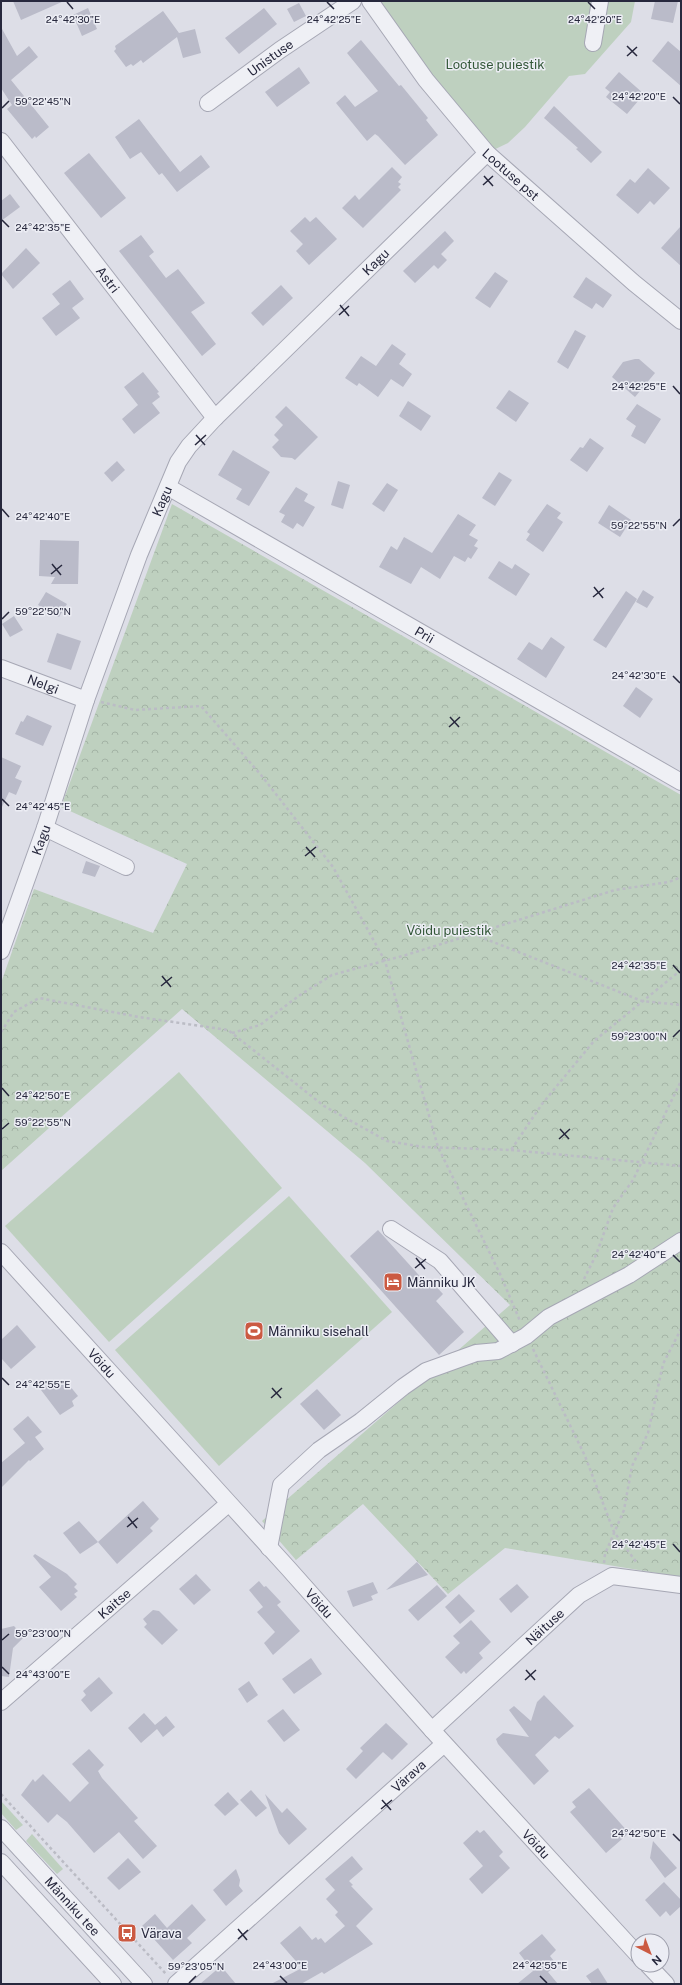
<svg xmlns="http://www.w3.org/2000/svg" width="682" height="1985" viewBox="0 0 682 1985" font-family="'Public Sans',sans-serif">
<defs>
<pattern id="forest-crowns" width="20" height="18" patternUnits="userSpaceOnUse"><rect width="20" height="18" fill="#bed0bf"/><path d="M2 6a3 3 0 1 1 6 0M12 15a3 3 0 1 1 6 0" fill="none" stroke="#a3b3a5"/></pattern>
</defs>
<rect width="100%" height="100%" fill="#dddee7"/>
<g fill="#bed0bf">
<polygon points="370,1 635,1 631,22 585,74 569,76 525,127 508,143 487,153"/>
<polygon points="179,1072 282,1188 109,1342 5,1226"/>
<polygon points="289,1196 392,1312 219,1466 115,1350"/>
<polygon points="1,1801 23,1825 16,1830 1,1813"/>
<polygon points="32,1834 63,1869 57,1874 26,1841"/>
</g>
<polygon fill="url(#forest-crowns)" points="172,504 681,795 681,1577 505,1548 448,1594 363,1504 296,1560 262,1521 510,1305 365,1163 182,1009 1,1171 1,983 34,889 153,933 187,864 61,807"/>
<g fill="#babbc9">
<polygon points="13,1 64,1 21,20"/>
<polygon points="655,1 678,1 673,23 651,19"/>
<polygon points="299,3 306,16 294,22 287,9"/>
<polygon points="88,8 97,29 82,36 73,15"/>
<polygon points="264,8 277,24 239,54 225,38"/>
<polygon points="163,11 179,33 195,29 201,53 183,58 177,37 143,63 141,60 133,66 131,64 126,67 114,51 116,49 115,46"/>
<polygon points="1,27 17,56 29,46 38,57 11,80 49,127 36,138 35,136 32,139 7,109 12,105 1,88"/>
<polygon points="361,40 399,86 401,85 428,118 426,120 438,135 405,165 378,136 375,134 367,141 336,103 345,95 355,107 378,91 347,53"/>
<polygon points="668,41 681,52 681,86 652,61"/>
<polygon points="299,67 310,83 277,107 265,92"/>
<polygon points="619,72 644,94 627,114 606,97 610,92 605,88"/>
<polygon points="554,106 602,152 591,163 576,149 578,148 544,118"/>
<polygon points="139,119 180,172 201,155 210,167 177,192 162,173 159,175 141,152 130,159 115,137"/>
<polygon points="89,153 126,198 101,218 64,173"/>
<polygon points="392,167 402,177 398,182 401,184 398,187 401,190 363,228 342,208 355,195 359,200"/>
<polygon points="648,168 670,188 654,205 650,201 638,214 616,195 630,179 635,183"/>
<polygon points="10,194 20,207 1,221 1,201"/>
<polygon points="305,217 310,222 316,217 337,239 309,265 296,251 303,244 290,231"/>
<polygon points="681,226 681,266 661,248"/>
<polygon points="445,231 454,241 441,254 447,260 438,269 434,265 415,283 403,271"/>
<polygon points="141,235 154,252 149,256 166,278 178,269 205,303 191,312 216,344 202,356 119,251"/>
<polygon points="26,248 40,263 13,289 1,274"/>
<polygon points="495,272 508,281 490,308 475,298"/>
<polygon points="586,277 612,295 603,308 596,303 592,309 573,297"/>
<polygon points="70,280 84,299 72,308 80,318 56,336 42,318 60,304 52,294"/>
<polygon points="281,285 293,298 263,326 251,313"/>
<polygon points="575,330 586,336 568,369 557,362"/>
<polygon points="392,344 406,354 399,364 412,374 403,387 391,379 378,397 359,383 357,386 345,378 361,356 376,366"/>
<polygon points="635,359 639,359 655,373 635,397 612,377 623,362"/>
<polygon points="143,372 159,392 157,393 160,397 152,403 160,413 134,434 122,419 138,405 124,387"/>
<polygon points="509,390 529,403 516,422 496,408"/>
<polygon points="408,401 431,416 421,431 399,416"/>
<polygon points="637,404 661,419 645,444 631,436 636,426 626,419"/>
<polygon points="286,406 318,437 295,460 292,458 281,457 272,447 279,440 274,435 283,425 275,417"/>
<polygon points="590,438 604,448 587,472 570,460 580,447 583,448"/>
<polygon points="233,450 270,472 249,506 236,499 242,489 218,475"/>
<polygon points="117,461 125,470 112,482 104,473"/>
<polygon points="499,472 512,480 495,506 482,498"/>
<polygon points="338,481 350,485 343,509 331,505"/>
<polygon points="387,483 398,490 384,512 372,504"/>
<polygon points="296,487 308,494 304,501 315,507 303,527 297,523 293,529 281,522 285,515 279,512"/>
<polygon points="547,504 561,513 557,518 563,522 543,552 526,540 530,534 527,532"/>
<polygon points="609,505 631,520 620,537 598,523"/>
<polygon points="458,514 476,525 469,535 478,540 474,546 478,548 471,559 468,557 465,562 454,556 440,579 421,567 411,584 379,567 391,546 397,550 404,537 432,553"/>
<polygon points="40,540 79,541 78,584 51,584 55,577 39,576"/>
<polygon points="499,561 512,569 515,564 530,574 516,596 488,578"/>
<polygon points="643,590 654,597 647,608 636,602"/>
<polygon points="626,591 637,599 606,648 593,640"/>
<polygon points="46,592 67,604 59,617 38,605"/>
<polygon points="14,616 23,630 10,637 2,624"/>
<polygon points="57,633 81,641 71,670 47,662"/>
<polygon points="551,637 565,647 546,678 517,659 529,642 542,650"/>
<polygon points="636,687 653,699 640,718 623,706"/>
<polygon points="27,715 52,726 43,746 15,734 21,721 23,722"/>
<polygon points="1,757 21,766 15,778 22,781 16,795 9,792 1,809"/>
<polygon points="86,861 100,866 95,877 82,873"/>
<polygon points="378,1230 426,1283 430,1280 443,1294 436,1301 464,1332 439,1355 350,1256"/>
<polygon points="17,1325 36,1347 11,1369 1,1358 1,1340"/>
<polygon points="65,1380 78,1396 72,1401 74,1406 60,1415 41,1390 52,1381 55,1386"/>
<polygon points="317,1389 341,1415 324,1430 300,1404"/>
<polygon points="28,1416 42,1432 35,1437 44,1449 30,1461 29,1460 1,1488 1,1463 25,1443 13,1429"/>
<polygon points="143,1501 159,1519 150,1528 153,1531 117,1564 98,1542"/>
<polygon points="79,1521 98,1542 80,1554 63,1533"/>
<polygon points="35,1554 67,1574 77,1584 74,1587 78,1591 74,1594 77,1597 61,1611 39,1587 51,1577 33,1556"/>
<polygon points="417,1562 428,1575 386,1590"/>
<polygon points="196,1574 211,1590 194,1605 179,1589"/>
<polygon points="259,1581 264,1587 266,1586 281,1602 277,1605 300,1631 273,1655 264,1643 275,1632 257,1612 263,1607 249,1590"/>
<polygon points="373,1582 378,1593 371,1596 373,1600 353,1607 347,1591"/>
<polygon points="517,1584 529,1597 511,1613 499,1599"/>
<polygon points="437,1585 447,1596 418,1621 408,1610"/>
<polygon points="459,1594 475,1611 460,1624 445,1607"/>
<polygon points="153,1610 159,1611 178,1630 162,1645 144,1627 147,1624 143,1619"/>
<polygon points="471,1620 491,1642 479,1653 483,1658 466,1674 464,1671 461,1674 445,1657 460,1643 453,1636"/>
<polygon points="14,1626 24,1637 13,1648 9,1677 1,1676 1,1629"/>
<polygon points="311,1658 322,1674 294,1694 282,1679"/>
<polygon points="99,1677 113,1693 91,1712 81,1700 86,1695 83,1691"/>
<polygon points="249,1681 258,1695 247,1703 238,1689"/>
<polygon points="544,1695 574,1726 559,1739 555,1736 535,1755 549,1771 534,1785 498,1744 496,1739 503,1733 529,1737 509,1710 514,1706 531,1721 537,1702"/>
<polygon points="283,1709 300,1730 284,1742 267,1721"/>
<polygon points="144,1713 155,1725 166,1716 175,1727 163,1737 157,1729 141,1743 128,1728"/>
<polygon points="386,1723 408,1744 392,1760 383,1752 356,1779 346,1769 363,1751 360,1748"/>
<polygon points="89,1749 104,1765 98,1771 102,1778 138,1818 134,1821 157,1846 143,1859 119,1832 94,1853 67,1822 57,1814 48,1823 21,1795 33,1779 35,1782 43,1774 70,1802 89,1783 72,1764"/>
<polygon points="589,1788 629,1833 606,1853 570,1812 576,1807 572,1802"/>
<polygon points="251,1790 267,1808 256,1817 240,1800"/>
<polygon points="228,1792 239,1804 225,1816 214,1805"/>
<polygon points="265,1794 282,1813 287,1808 307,1829 289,1845 279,1833"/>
<polygon points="477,1830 480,1833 484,1830 503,1852 499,1856 510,1868 482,1894 469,1879 483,1866 463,1843"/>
<polygon points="653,1841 677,1868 665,1878 650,1858"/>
<polygon points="352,1856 363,1869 349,1881 353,1885 351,1886 373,1909 356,1926 373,1944 324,1974 322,1972 301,1984 271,1984 302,1968 280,1943 300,1926 312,1940 316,1937 318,1940 321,1938 325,1943 345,1926 335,1915 338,1912 326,1899 335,1890 325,1879"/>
<polygon points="128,1858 141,1872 119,1890 107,1878"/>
<polygon points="236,1869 240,1880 239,1886 243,1891 226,1906 213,1890"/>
<polygon points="664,1882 681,1900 681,1906 670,1916 666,1911 660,1917 645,1900"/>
<polygon points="192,1904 206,1920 187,1938 192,1943 173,1960 142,1926 155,1914 167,1928"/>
<polygon points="542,1934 556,1950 550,1956 557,1965 548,1972 558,1984 517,1984 533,1971 519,1953"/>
<polygon points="221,1966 236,1984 200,1984"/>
<polygon points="598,1968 608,1984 592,1984 586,1976"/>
</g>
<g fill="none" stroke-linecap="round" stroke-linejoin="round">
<defs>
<g id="minor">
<path id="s1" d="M 370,1 L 426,80 L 487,153 L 634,283 L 681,321"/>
<polyline points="593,43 600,1"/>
<path id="s2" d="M 208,103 L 280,50 L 353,1"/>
<path id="s3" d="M 1,141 L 215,418"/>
<path id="s4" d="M 168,487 L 681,782"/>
<path id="s5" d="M 1,668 L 86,700"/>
<polyline points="45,828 126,867"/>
<path id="s6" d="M 1,951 L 45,828 L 86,700 L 139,555 L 178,462 L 189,446 L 215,418 L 487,153"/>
<polyline points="391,1229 440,1261 512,1344"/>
<path id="s7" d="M 1,1252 L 288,1568 L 432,1730 L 638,1955"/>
<polyline points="269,1548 281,1485 319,1450 361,1421 403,1387 426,1371 476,1353 498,1351 526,1336 549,1317 629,1275 681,1241"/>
<path id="s8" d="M 1,1702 L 228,1504"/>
<path id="s9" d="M 432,1730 L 579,1595 L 612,1576 L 681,1585"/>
<path id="s10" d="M 1,1828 L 144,1984"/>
<polyline points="1,1862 113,1984"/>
<polyline points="648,1965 666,1984"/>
<path id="s11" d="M 176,1984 L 444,1744"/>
</g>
</defs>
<use href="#minor" stroke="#a6a7b4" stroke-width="18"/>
<g stroke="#bbbcc5" stroke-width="2.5" stroke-dasharray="3 3" stroke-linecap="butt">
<polyline points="101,702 135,710 201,706 261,775 333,867 385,961 438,1147 501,1276 520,1321"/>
<polyline points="473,934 642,1001 681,1005"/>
<polyline points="1,1032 14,1012 39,998 139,1017 228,1030 324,1106 387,1141 424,1147 511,1150 542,1104 594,1041 681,970"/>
<polyline points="232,1033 260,1025 300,995 332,975 406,955 615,890 669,882 681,877"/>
<polyline points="511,1150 681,1166"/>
<polyline points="584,1279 596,1255 613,1208 633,1180 681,1081"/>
<polyline points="533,1349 585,1456 614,1532 637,1563"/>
<polyline points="604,1563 605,1554 624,1510 632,1466 648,1433 663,1364 681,1329"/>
<polyline points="1,1794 166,1974"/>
</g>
<use href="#minor" stroke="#eff0f5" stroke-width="16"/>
</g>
<path fill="none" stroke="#27283d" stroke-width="1.5" d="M 67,2 L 73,9M 327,2 L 334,9M 588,2 L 595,9M 627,46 L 637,56M 627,56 L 637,47M 673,97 L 680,104M 2,108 L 9,101M 484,176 L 493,186M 483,185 L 493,176M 2,220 L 9,227M 340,305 L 349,316M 339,315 L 349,306M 673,386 L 680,394M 196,435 L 205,445M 195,445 L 206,435M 2,509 L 9,517M 673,526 L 680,519M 52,564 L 61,575M 51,574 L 62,565M 594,587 L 603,598M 593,597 L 604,588M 2,619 L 9,612M 673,676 L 680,683M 450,717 L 459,727M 449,727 L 460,717M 2,799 L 9,806M 306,847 L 315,857M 305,856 L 316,847M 673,965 L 680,973M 162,976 L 171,987M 161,986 L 172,977M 673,1037 L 680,1030M 2,1088 L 9,1096M 2,1129 L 9,1123M 560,1129 L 569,1139M 559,1139 L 570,1129M 673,1255 L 680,1262M 416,1258 L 425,1269M 415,1268 L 426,1259M 2,1378 L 9,1385M 272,1388 L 281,1398M 271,1398 L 282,1388M 128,1517 L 137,1528M 127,1527 L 138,1518M 673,1544 L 680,1552M 2,1640 L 9,1634M 2,1667 L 9,1674M 526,1670 L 535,1680M 525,1680 L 536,1670M 382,1800 L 391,1810M 381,1809 L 392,1800M 673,1834 L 680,1841M 238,1929 L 247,1940M 238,1939 L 248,1930M 280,1976 L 287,1983M 540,1976 L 547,1983M 189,1983 L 196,1976"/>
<defs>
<symbol id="hotel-square" viewBox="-11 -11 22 22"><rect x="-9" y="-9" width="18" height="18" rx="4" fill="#cb5a42" stroke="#ecedf4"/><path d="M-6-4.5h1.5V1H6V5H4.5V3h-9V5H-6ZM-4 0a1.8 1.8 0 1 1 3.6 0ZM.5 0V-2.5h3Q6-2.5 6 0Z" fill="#fff"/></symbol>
<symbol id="stadium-square" viewBox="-11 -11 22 22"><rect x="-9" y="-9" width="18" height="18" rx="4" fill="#cb5a42" stroke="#ecedf4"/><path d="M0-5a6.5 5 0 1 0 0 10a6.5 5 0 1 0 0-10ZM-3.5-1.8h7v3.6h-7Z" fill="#fff"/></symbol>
<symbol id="bus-square" viewBox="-11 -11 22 22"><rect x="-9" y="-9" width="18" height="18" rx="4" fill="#cb5a42" stroke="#ecedf4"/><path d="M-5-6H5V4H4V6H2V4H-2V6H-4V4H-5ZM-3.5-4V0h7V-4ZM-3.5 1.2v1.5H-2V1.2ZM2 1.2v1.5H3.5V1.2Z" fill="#fff"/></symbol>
</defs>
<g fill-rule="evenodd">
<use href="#hotel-square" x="382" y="1271" width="22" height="22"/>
<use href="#stadium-square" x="243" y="1320" width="22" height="22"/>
<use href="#bus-square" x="116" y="1922" width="22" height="22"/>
</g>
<g text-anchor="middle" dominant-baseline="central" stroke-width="3" stroke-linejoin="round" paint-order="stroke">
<g font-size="13" fill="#27283d" stroke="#ecedf4">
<text stroke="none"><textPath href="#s2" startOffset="77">Unistuse</textPath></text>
<text stroke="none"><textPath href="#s1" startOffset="224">Lootuse pst</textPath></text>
<text stroke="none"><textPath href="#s6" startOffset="802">Kagu</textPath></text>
<text stroke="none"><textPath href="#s3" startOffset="175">Astri</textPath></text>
<text stroke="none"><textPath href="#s6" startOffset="478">Kagu</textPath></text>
<text stroke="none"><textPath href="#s4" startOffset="296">Prii</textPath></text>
<text stroke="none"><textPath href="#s5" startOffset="45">Nelgi</textPath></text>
<text stroke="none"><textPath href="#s6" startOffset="118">Kagu</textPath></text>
<text stroke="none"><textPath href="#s7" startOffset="150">Võidu</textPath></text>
<text stroke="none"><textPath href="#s8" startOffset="150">Kaitse</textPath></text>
<text stroke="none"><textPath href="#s7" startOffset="474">Võidu</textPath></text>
<text stroke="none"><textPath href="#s9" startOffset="153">Näituse</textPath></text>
<text stroke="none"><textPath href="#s11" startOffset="312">Värava</textPath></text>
<text stroke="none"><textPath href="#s7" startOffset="798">Võidu</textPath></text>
<text stroke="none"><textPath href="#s10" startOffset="106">Männiku tee</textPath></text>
</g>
<g font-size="13" fill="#345839" stroke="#ecedf4">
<text x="495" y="64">Lootuse puiestik</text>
<text x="449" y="930">Võidu puiestik</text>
</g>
<g font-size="13" fill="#27283d" stroke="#ecedf4" text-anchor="start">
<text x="407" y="1282">Männiku JK</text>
<text x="268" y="1331">Männiku sisehall</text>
<text x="141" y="1933">Värava</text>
</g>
</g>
<g font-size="10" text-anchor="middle" fill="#27283d" stroke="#ecedf4" stroke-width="3" stroke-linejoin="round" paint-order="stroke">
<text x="73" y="23">24°42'30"E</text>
<text x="334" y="23">24°42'25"E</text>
<text x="595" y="23">24°42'20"E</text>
<text x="639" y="100">24°42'20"E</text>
<text x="43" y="105">59°22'45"N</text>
<text x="43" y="231">24°42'35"E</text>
<text x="639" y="390">24°42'25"E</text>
<text x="43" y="520">24°42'40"E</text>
<text x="639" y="529">59°22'55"N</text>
<text x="43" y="615">59°22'50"N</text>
<text x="639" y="679">24°42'30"E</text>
<text x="43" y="810">24°42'45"E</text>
<text x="639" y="969">24°42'35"E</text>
<text x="639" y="1040">59°23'00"N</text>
<text x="43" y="1099">24°42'50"E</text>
<text x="43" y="1126">59°22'55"N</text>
<text x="639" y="1258">24°42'40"E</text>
<text x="43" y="1388">24°42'55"E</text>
<text x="639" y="1548">24°42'45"E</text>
<text x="43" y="1637">59°23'00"N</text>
<text x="43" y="1678">24°43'00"E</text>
<text x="639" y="1837">24°42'50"E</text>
<text x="280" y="1969">24°43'00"E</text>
<text x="540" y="1969">24°42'55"E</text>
<text x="196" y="1970">59°23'05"N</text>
</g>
<rect width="682" height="1985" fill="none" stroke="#27283d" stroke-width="4"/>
<g transform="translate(650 1953) rotate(138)"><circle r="19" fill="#ecedf4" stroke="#9d9eab"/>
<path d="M0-3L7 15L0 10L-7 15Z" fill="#cb5a42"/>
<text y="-6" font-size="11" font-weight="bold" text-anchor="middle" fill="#27283d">N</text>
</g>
</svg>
